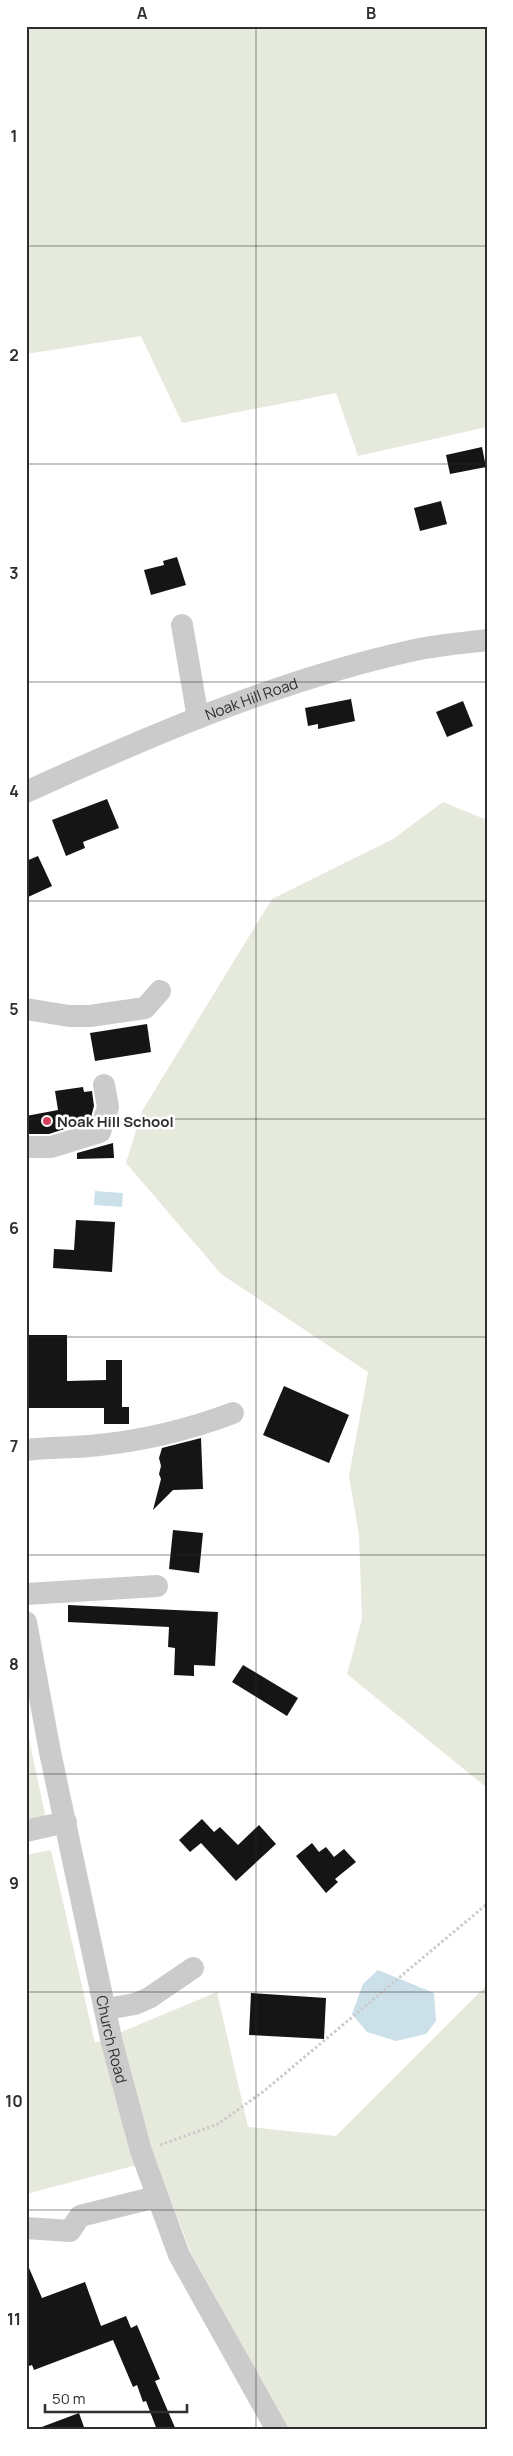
<svg xmlns="http://www.w3.org/2000/svg" width="513" height="2456" viewBox="0 0 513 2456" font-family="Manrope,sans-serif">
<rect width="100%" height="100%" fill="#fff"/>
<g fill="#e5eadd">
<polygon points="26,26 487,26 487,427 358,456 336,393 182,423 141,336 26,354"/>
<polygon points="443,802 487,820 487,1788 347,1674 362,1619 359,1535 349,1476 368,1372 221,1274 126,1163 142,1111 272,899 393,839"/>
<polygon points="26,1725 48,1828 26,1833"/>
<polygon points="51,1850 95,2043 217,1992 248,2127 336,2136 487,1985 487,2430 288,2430 191,2253 156,2160 26,2194 26,1855"/>
</g>
<g fill="#cbe0e8">
<polygon points="95,1191 123,1193 122,1207 94,1205"/>
<polygon points="378,1970 434,1993 436,2021 426,2034 396,2041 367,2032 352,2014 363,1984"/>
</g>
<g fill="#151515">
<polygon points="482,447 486,467 450,474 446,455"/>
<polygon points="441,501 447,524 420,531 414,508"/>
<polygon points="177,557 186,585 151,595 144,570 164,565 163,561"/>
<polygon points="351,699 355,721 318,729 318,724 308,726 305,708"/>
<polygon points="463,701 473,726 447,737 436,712"/>
<polygon points="107,799 119,828 83,842 85,848 66,856 52,820"/>
<polygon points="38,856 52,886 26,898 26,861"/>
<polygon points="147,1024 151,1052 95,1061 90,1033"/>
<polygon points="83,1087 84,1092 92,1091 94,1106 90,1121 49,1134 26,1134 26,1116 58,1110 55,1091"/>
<polygon points="113,1143 114,1158 77,1159 77,1153"/>
<polygon points="76,1220 115,1222 112,1272 53,1268 54,1249 74,1250"/>
<polygon points="26,1335 67,1335 67,1381 106,1380 106,1360 122,1360 122,1407 129,1407 129,1424 104,1424 104,1408 26,1408"/>
<polygon points="284,1386 349,1415 329,1463 263,1435"/>
<polygon points="201,1438 203,1489 173,1490 153,1510 161,1479 159,1474 161,1466 159,1458 162,1448"/>
<polygon points="173,1530 203,1533 199,1573 169,1569"/>
<polygon points="68,1605 218,1612 215,1666 194,1665 194,1676 174,1675 175,1648 168,1647 169,1627 68,1622"/>
<polygon points="243,1665 298,1698 287,1716 232,1682"/>
<polygon points="202,1819 214,1832 220,1827 238,1845 259,1825 276,1844 236,1881 201,1843 190,1852 179,1840"/>
<polygon points="312,1843 319,1852 326,1847 334,1857 344,1849 356,1862 335,1879 338,1882 326,1893 296,1856"/>
<polygon points="251,1993 326,1998 324,2039 249,2035"/>
<polygon points="26,2261 42,2298 85,2282 101,2326 126,2316 131,2328 137,2325 160,2379 155,2381 176,2430 157,2430 146,2401 143,2402 137,2385 133,2387 113,2340 34,2370 32,2365 26,2367"/>
<polygon points="79,2413 85,2430 40,2430 39,2428"/>
</g>
<g fill="none" stroke-linecap="round" stroke-linejoin="round">
<polyline stroke="#cbcbcb" stroke-width="3" stroke-dasharray="2.5 2.5" stroke-linecap="butt" points="160,2145 218,2124 264,2091 487,1904"/>
<g stroke="#cbcbcb" stroke-width="22">
<polyline points="182,625 198,718"/>
<path id="s1" d="M 26,792 C 151,735 281,679 415,650 C 439,645 463,643 487,640"/>
<polyline points="26,1009 69,1016 90,1016 145,1008 160,991"/>
<polyline points="26,1147 51,1147 100,1132 108,1107 104,1085"/>
<path d="M 26,1450 C 50,1447 75,1448 99,1445 C 147,1440 188,1430 233,1413"/>
<polyline points="26,1594 157,1586"/>
<path id="s2" d="M 26,1622 L 50,1752 L 112,2043 L 141,2151 L 179,2255 L 277,2430"/>
<polyline points="26,1831 66,1822"/>
<polyline points="106,2009 135,2004 149,1998 193,1968"/>
<polyline points="26,2228 70,2231 80,2216 156,2197"/>
</g>
</g>
<path fill="none" stroke="#2e2e2e" stroke-width="1" stroke-opacity="0.55" d="M 256,26 L 256,2430M 26,246 L 487,246M 26,464 L 487,464M 26,682 L 487,682M 26,901 L 487,901M 26,1119 L 487,1119M 26,1337 L 487,1337M 26,1555 L 487,1555M 26,1774 L 487,1774M 26,1992 L 487,1992M 26,2210 L 487,2210"/>
<circle fill="#d3425d" stroke="#fff" stroke-width="2" cx="47" cy="1121" r="5"/>
<g text-anchor="middle" dominant-baseline="central" stroke-width="5" stroke-linejoin="round" paint-order="stroke">
<g font-size="15" fill="#2e2e2e" stroke="#fff">
<text stroke="none"><textPath href="#s1" startOffset="244">Noak Hill Road</textPath></text>
<text stroke="none"><textPath href="#s2" startOffset="426">Church Road</textPath></text>
</g>
<g font-size="15" font-weight="bold" fill="#2e2e2e" stroke="#fff" text-anchor="start">
<text x="57" y="1121">Noak Hill School</text>
</g>
</g>
<rect width="513" height="2456" fill="none" stroke="#ffffff" stroke-width="55"/>
<path d="M45 2404v8h142v-8" fill="none" stroke="#2e2e2e" stroke-width="2.5"/>
<text x="52" y="2404" font-size="15" fill="#2e2e2e" stroke="#ffffff" stroke-width="4" paint-order="stroke">50 m</text>
<rect x="28" y="28" width="458" height="2400" fill="none" stroke="#2e2e2e" stroke-width="2"/>
<g font-size="16" text-anchor="middle" font-weight="bold" fill="#2e2e2e">
<text x="142" y="19">A</text>
<text x="371" y="19">B</text>
<text x="14" y="142">1</text>
<text x="14" y="361">2</text>
<text x="14" y="579">3</text>
<text x="14" y="797">4</text>
<text x="14" y="1015">5</text>
<text x="14" y="1234">6</text>
<text x="14" y="1452">7</text>
<text x="14" y="1670">8</text>
<text x="14" y="1889">9</text>
<text x="14" y="2107">10</text>
<text x="14" y="2325">11</text>
</g>
</svg>
